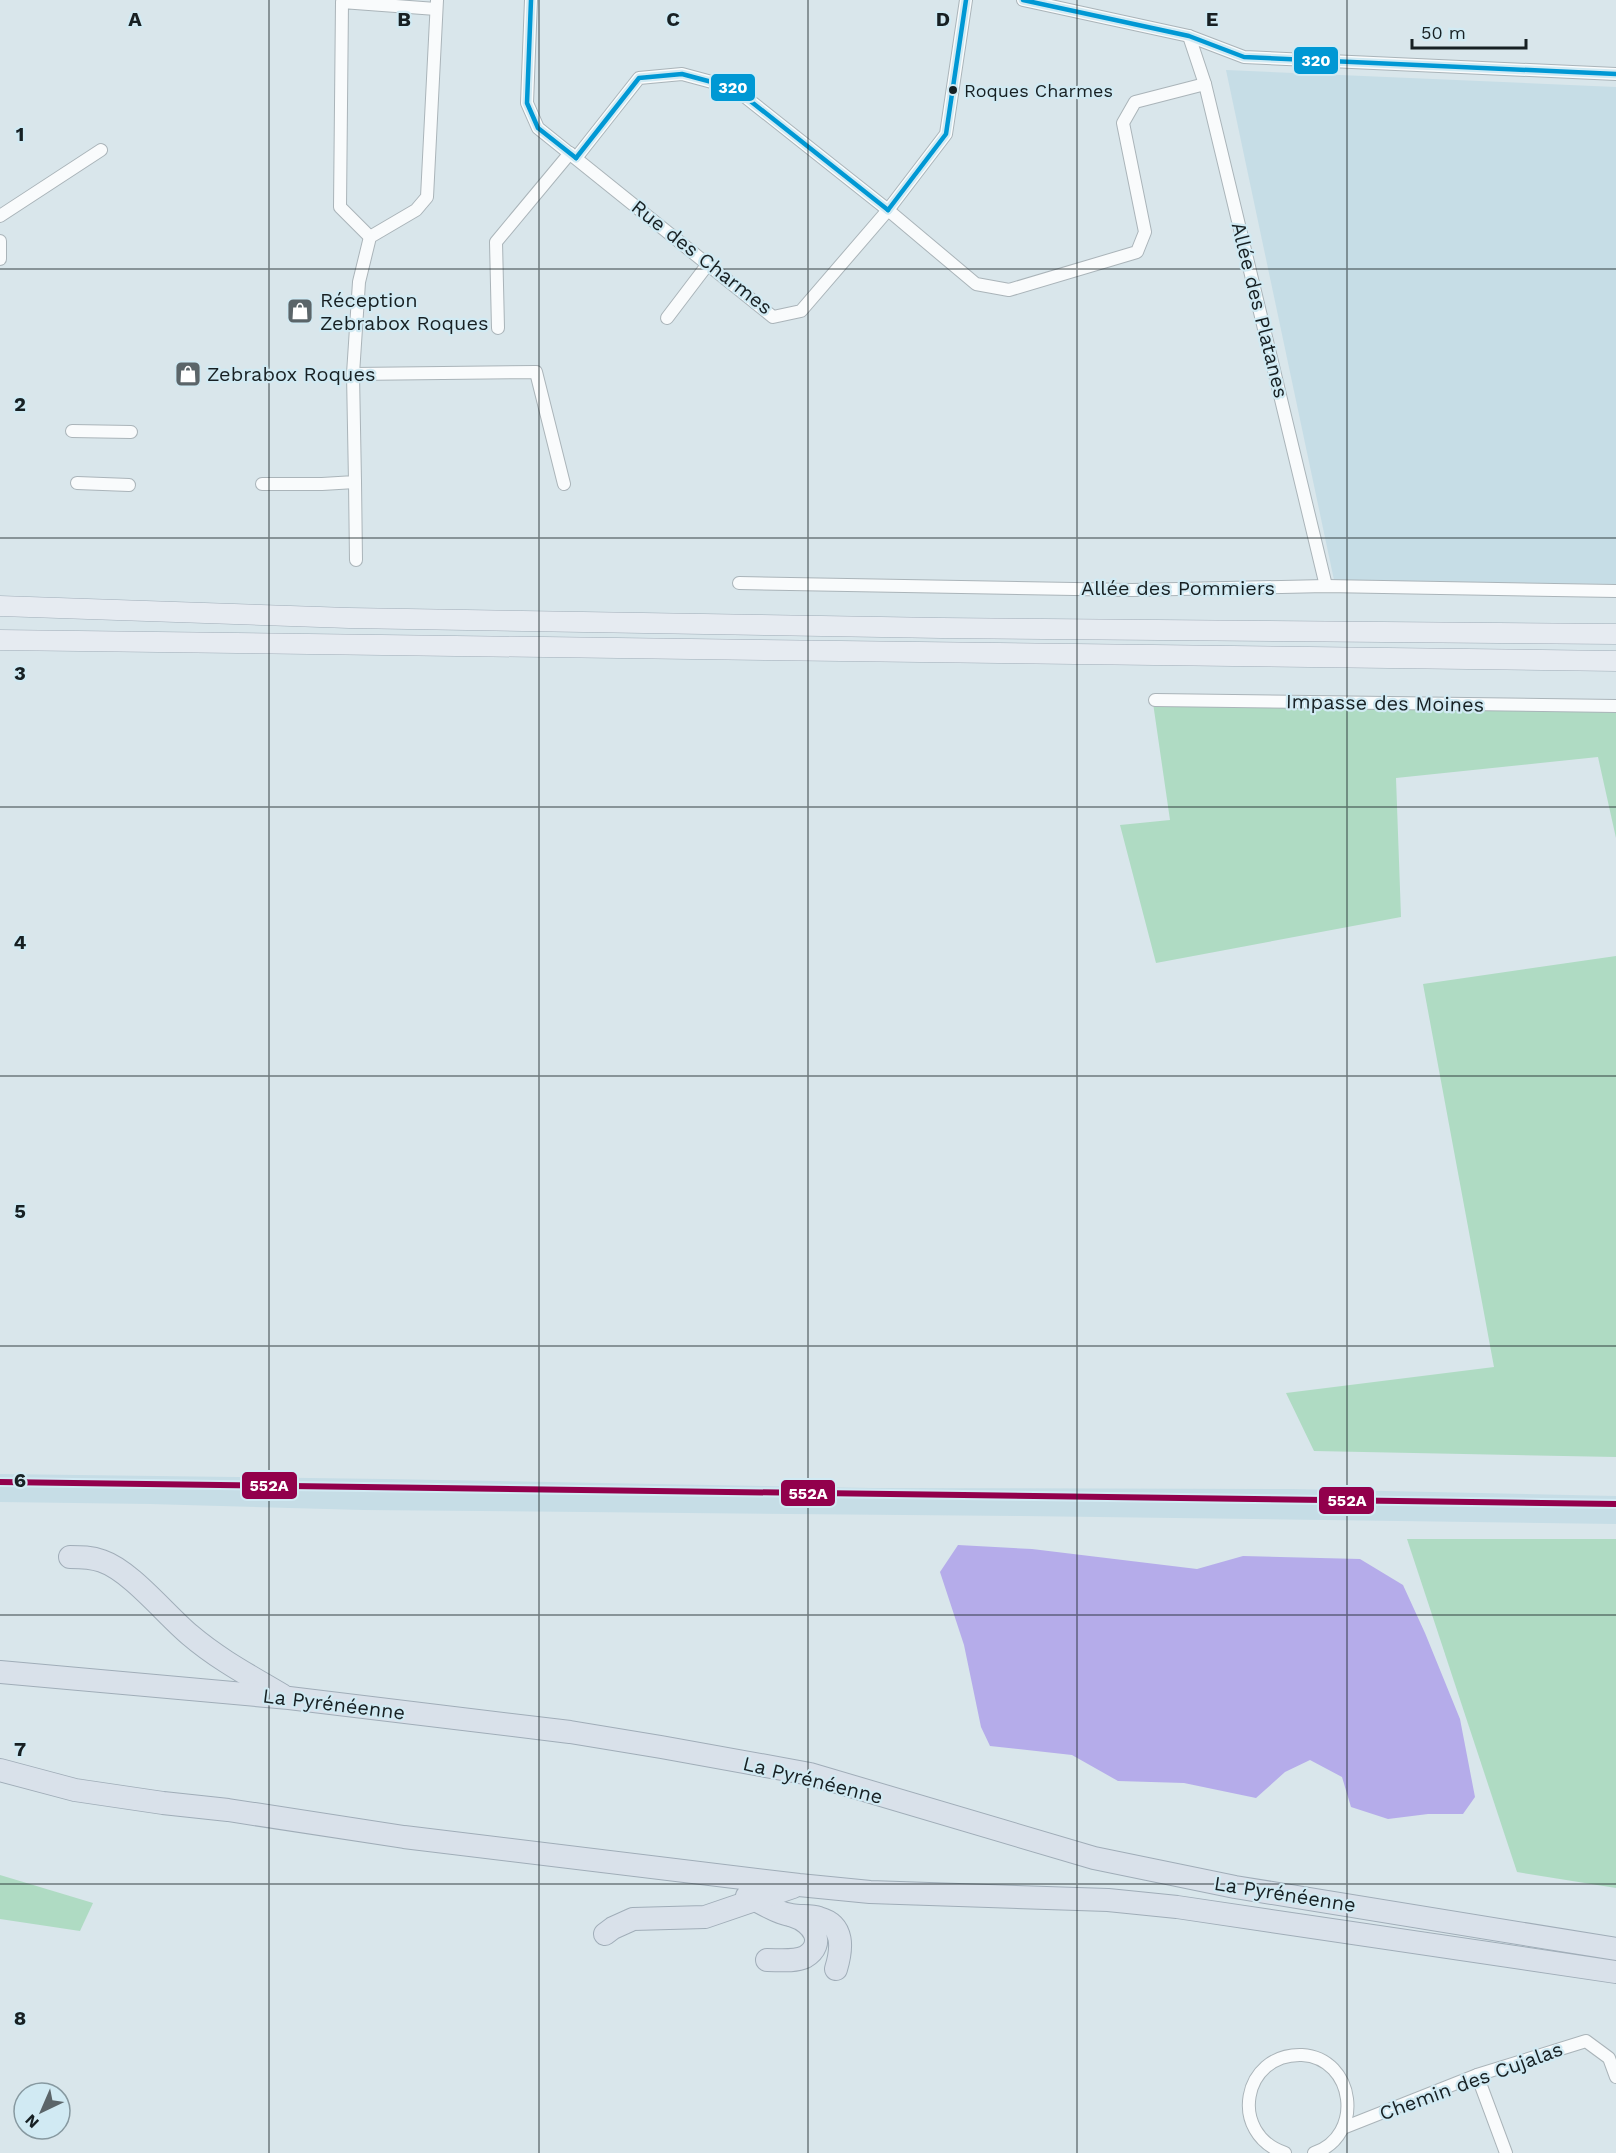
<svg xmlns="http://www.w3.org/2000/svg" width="1616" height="2153" viewBox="0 0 1616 2153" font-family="'Work Sans',sans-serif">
<rect width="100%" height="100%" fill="#d9e6eb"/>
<g fill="#c6dde6">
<polygon points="1226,70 1616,87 1616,584 1334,580"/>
<polygon points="0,1474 385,1479 873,1488 1291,1489 1616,1496 1616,1524 1021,1516 363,1510 150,1504 0,1502"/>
</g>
<g fill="#afdbc3">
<polygon points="1152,696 1616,706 1616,838 1598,757 1396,778 1401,917 1156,963 1120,825 1170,820"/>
<polygon points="1616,956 1616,1457 1314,1451 1286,1393 1494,1367 1423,984"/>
<polygon points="1407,1539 1616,1539 1616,1888 1517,1872"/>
<polygon points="0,1875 93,1903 80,1931 0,1919"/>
</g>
<polygon fill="#b5acea" points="958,1545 1032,1549 1197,1569 1243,1556 1360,1559 1403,1585 1425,1633 1460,1719 1475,1797 1463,1814 1428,1814 1388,1819 1351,1807 1342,1777 1310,1760 1285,1772 1256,1798 1184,1783 1118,1781 1072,1755 990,1746 981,1727 964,1645 940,1572"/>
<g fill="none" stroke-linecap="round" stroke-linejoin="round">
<defs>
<g id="minor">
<polyline points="531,0 527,103 538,128 773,317 801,311 888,210 946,134 966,0"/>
<polyline points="1023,0 1189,36 1244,57 1616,74"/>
<polyline points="1189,36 1205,84 1326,586"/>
<polyline points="576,158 639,78 682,74 734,88 888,210 976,284 1009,290 1137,252 1145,232 1123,123 1135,102 1205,84"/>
<polyline points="0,216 101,150"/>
<polyline points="370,237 340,207 342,2 436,9"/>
<polyline points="0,241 0,259"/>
<polyline points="667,318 708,264"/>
<polyline points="498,328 496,242 570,153"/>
<polyline points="353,374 536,372 564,484"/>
<polyline points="72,431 131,432"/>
<polyline points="355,482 356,560"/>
<polyline points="77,483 129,485"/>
<polyline points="262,484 322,484 355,482 353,374 359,282 370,237 416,210 427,197 437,0"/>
<polyline points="739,583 1132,590 1326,586 1616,591"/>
<polyline points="1155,700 1616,706"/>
<polyline points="1477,2075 1506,2153"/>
<polyline points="1343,2128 1477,2075 1586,2041 1609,2058 1616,2077"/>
<path d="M 1285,2153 C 1228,2134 1242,2053 1302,2055 C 1355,2058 1365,2136 1314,2153"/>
</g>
<g id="primary">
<polyline points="0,606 349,618 941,628 1616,634"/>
<polyline points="0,640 1616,661"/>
</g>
<g id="motorway">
<path d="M 70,1557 C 81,1557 91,1557 102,1561 C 131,1571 165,1614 190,1635 C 218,1659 250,1676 282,1695"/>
<polyline points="0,1672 289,1698 570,1732 661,1747 810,1774 1094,1858 1235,1887 1616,1949"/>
<polyline points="0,1770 75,1790 163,1803 228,1810 404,1837 799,1885 870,1892 1108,1900 1177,1907 1616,1972"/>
<path d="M 747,1896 C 761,1902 776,1913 791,1915 C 800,1917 810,1915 819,1918 C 845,1925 842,1949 836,1969"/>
<polyline points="605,1934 613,1928 633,1919 705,1917 793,1887"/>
<path d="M 767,1960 C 779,1960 794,1962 805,1957 C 827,1944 813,1922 793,1916"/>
</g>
</defs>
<use href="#minor" stroke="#aab4b9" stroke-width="14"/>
<use href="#primary" stroke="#a0adb8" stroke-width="21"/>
<use href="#motorway" stroke="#a0adb8" stroke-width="24"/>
<use href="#minor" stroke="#f9fbfc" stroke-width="12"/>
<use href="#primary" stroke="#e6ebf1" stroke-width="20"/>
<use href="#motorway" stroke="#d9e1ea" stroke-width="22"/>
<defs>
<g id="bus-1">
<polyline points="531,0 527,103 538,128 576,158"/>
<polyline points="1023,0 1189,36 1244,57 1616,74"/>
<polyline points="576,158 639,78 682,74 734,88 888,210"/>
<polyline points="888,210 946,134 966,0"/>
</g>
</defs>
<use href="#bus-1" stroke="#d1eaf3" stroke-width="9"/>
<use href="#bus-1" stroke="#0098d4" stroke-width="4.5"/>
<defs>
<polyline id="rail-1" points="0,1482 1616,1504"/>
</defs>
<use href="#rail-1" stroke="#d1eaf3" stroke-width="10"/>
<use href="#rail-1" stroke="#92004c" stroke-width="6"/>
</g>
<path fill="none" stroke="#172023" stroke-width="1.5" stroke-opacity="0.55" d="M 269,0 L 269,2153M 539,0 L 539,2153M 808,0 L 808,2153M 1077,0 L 1077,2153M 1347,0 L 1347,2153M 0,269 L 1616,269M 0,538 L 1616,538M 0,807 L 1616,807M 0,1076 L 1616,1076M 0,1346 L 1616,1346M 0,1615 L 1616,1615M 0,1884 L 1616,1884"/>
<defs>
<symbol id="shop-square" viewBox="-11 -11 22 22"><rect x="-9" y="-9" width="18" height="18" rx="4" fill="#5b6569" stroke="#d1eaf3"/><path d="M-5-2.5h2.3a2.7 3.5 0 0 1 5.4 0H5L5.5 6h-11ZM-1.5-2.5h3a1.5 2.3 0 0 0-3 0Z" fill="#fff"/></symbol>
</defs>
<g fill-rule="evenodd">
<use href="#shop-square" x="285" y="296" width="30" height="30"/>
<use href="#shop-square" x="173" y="359" width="30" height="30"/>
</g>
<circle fill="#172023" stroke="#d1eaf3" stroke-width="2" cx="953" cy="90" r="5"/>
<g text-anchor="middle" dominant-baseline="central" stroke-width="4.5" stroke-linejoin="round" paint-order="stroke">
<g font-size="18" fill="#172023" stroke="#d1eaf3" text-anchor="start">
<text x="964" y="90">Roques Charmes</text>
</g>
<g font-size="20" fill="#172023" stroke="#d1eaf3">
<text transform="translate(702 257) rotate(38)">Rue des Charmes</text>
<text transform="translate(1260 310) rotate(76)">Allée des Platanes</text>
<text x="1178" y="588">Allée des Pommiers</text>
<text transform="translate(1385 703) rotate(1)">Impasse des Moines</text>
<text transform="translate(334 1704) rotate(7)">La Pyrénéenne</text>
<text transform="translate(813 1780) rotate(14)">La Pyrénéenne</text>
<text transform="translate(1285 1894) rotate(9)">La Pyrénéenne</text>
<text transform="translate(1471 2081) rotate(-20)">Chemin des Cujalas</text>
</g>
<g font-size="20" fill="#172023" stroke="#d1eaf3" text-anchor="start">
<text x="320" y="300">Réception<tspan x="320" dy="23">Zebrabox Roques</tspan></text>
<text x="207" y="374">Zebrabox Roques</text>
</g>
</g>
<g font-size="20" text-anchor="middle" font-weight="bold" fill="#172023" stroke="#d1eaf3" stroke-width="4.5" stroke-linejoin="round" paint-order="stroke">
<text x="135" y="26">A</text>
<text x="404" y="26">B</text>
<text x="673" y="26">C</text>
<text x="943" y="26">D</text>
<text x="1212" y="26">E</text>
<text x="20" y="141">1</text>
<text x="20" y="411">2</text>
<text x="20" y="680">3</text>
<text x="20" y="949">4</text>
<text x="20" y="1218">5</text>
<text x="20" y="1487">6</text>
<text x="20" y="1756">7</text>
<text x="20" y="2025">8</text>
</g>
<g stroke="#d1eaf3" stroke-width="2">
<rect x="1293" y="46" width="46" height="29" rx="6" fill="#0098d4"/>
<rect x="710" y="73" width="46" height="29" rx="6" fill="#0098d4"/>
<rect x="241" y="1471" width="57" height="29" rx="6" fill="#92004c"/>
<rect x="780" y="1479" width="56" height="28" rx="6" fill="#92004c"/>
<rect x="1318" y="1486" width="57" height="29" rx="6" fill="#92004c"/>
</g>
<g font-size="16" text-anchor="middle" font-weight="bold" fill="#fff">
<text x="1316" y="66">320</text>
<text x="733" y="93">320</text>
<text x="269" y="1491">552A</text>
<text x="808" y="1499">552A</text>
<text x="1347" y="1506">552A</text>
</g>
<g transform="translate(42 2111) rotate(224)"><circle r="28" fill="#d1eaf3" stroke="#8799a0" stroke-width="1.5"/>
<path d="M0-4.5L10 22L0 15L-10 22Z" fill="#5b6569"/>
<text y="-9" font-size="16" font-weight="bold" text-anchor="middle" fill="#172023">N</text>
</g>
<path d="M1412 39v9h114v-9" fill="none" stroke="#172023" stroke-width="3"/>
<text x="1421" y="39" font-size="18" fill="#172023" stroke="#d1eaf3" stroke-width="4.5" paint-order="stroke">50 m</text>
</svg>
